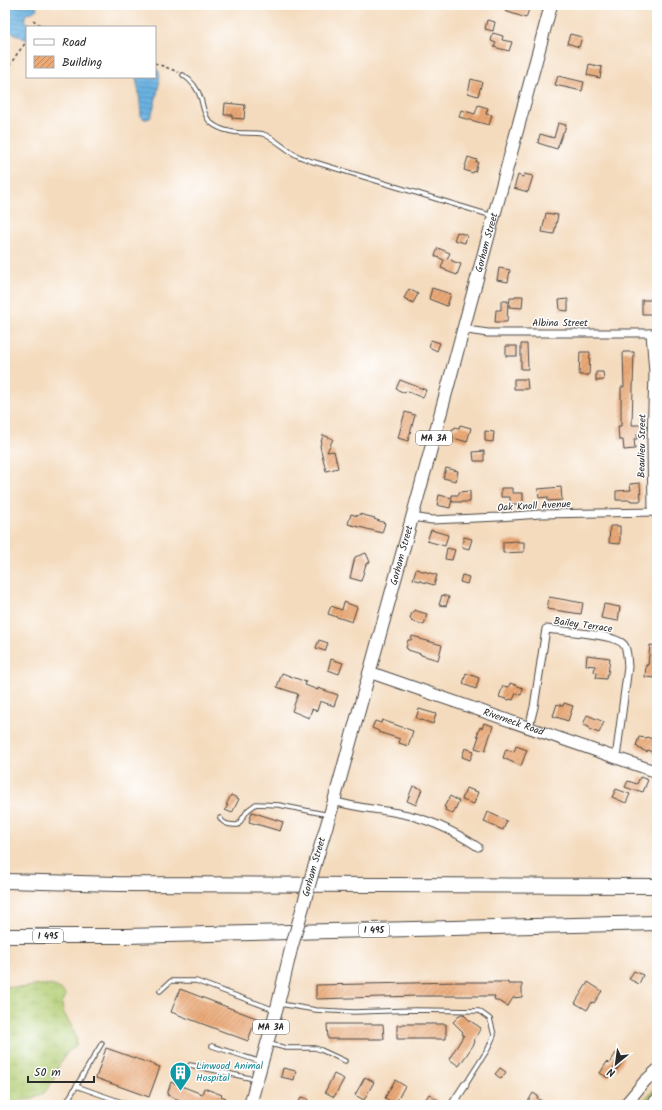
<svg xmlns="http://www.w3.org/2000/svg" width="662" height="1110" viewBox="0 0 662 1110" font-family="Kalam,sans-serif">
<defs>
<pattern id="wetland-marsh" width="20" height="14" patternUnits="userSpaceOnUse"><rect width="20" height="14" fill="#b3ce74"/><path d="M1 5h8M5 5V1M11 12h8M15 12V8" fill="none" stroke="#9ab165"/></pattern>
<pattern id="cemetery-stones" width="16" height="16" patternUnits="userSpaceOnUse"><rect width="16" height="16" fill="#b3ce74"/><path d="M2 7V4a2 2 0 0 1 4 0v3zM10 15v-3a2 2 0 0 1 4 0v3z" fill="#9ab165"/></pattern>
<pattern id="water-rules" width="6" height="5" patternUnits="userSpaceOnUse"><rect width="6" height="5" fill="#6bb2e2"/><path d="M0 2.5h6" fill="none" stroke="#5891b7"/></pattern>
<pattern id="building-hatch" width="6" height="6" patternUnits="userSpaceOnUse"><rect width="6" height="6" fill="#eba976"/><path d="M-1 1l2-2M0 6l6-6M5 7l2-2" fill="none" stroke="#bf8a61"/></pattern>
</defs>
<rect width="100%" height="100%" fill="#fff"/>
<filter id="ink" filterUnits="userSpaceOnUse"><feTurbulence type="fractalNoise" baseFrequency=".025" numOctaves="2"/><feDisplacementMap in="SourceGraphic" scale="8" xChannelSelector="R" yChannelSelector="G"/><feConvolveMatrix kernelMatrix="1 2 1 2 8 2 1 2 1" color-interpolation-filters="sRGB"/></filter>
<filter id="wash" filterUnits="userSpaceOnUse"><feTurbulence type="fractalNoise" baseFrequency=".012" numOctaves="4" result="noise"/><feDisplacementMap in="SourceGraphic" scale="16" xChannelSelector="R" yChannelSelector="G"/><feGaussianBlur stdDeviation="0.9" result="paint"/><feColorMatrix in="noise" values="0 0 0 0 0 0 0 0 0 0 0 0 0 0 0 0 0 1.4 0 .05"/><feComposite in="paint" operator="in"/></filter>
<g filter="url(#wash)">
<rect width="100%" height="100%" fill="#f4dbbe"/>
<path fill="url(#wetland-marsh)" stroke="#6f7c50" d="M 40,985 C 50,985 61,985 66,996 C 65,998 62,1002 62,1005 C 62,1018 78,1027 76,1045 L 66,1054 L 58,1067 L 55,1077 L 51,1084 L 44,1093 L 30,1099 L 18,1101 L 9,1105 L 5,1105 L 5,986 L 21,988 Z"/>
<polygon fill="url(#cemetery-stones)" stroke="#6f7c50" points="657,1086 657,1105 639,1105"/>
<g fill="url(#water-rules)" stroke="#4b6e86">
<polygon points="18,5 36,5 37,9 34,11 25,15 25,20 31,27 27,27 27,40 5,29 5,9"/>
<path d="M 155,68 C 157,69 158,70 159,72 C 162,80 154,105 152,114 L 150,118 L 147,119 L 144,119 L 141,116 L 139,94 L 136,77 L 155,77 Z"/>
</g>
<g id="blocks">
<g fill="url(#building-hatch)">
<polygon points="507,5 515,5 529,9 526,18 505,11"/>
<polygon points="487,20 495,22 493,31 485,29"/>
<polygon points="493,33 503,36 502,40 512,42 509,51 494,47 496,43 491,41"/>
<polygon points="570,34 582,37 579,47 567,43"/>
<polygon points="589,64 602,67 600,78 587,75"/>
<polygon points="558,76 584,82 582,91 555,85"/>
<polygon points="471,79 482,82 478,96 468,93"/>
<polygon points="225,103 245,105 244,119 232,118 232,115 224,115"/>
<polygon points="478,105 488,108 486,114 492,115 489,125 459,117 461,110 475,114"/>
<polygon points="558,123 566,125 564,132 563,132 557,149 538,143 540,134 554,138"/>
<polygon points="468,157 477,160 476,162 478,162 475,172 474,171 473,173 464,170"/>
<polygon points="524,174 533,176 528,192 514,188 518,175 523,177"/>
<polygon points="546,213 558,215 554,234 542,232"/>
<polygon points="457,232 467,235 465,243 454,240"/>
<polygon points="438,248 450,253 447,259 452,260 452,261 461,264 457,275 446,271 446,270 441,268 444,260 435,256"/>
<polygon points="499,268 510,270 508,282 497,280"/>
<polygon points="432,288 451,294 447,306 429,299"/>
<polygon points="409,289 418,294 413,303 404,298"/>
<polygon points="515,296 523,296 522,308 509,307 510,298 515,298"/>
<polygon points="568,299 568,311 560,310 559,300"/>
<rect x="642" y="300" width="10" height="14"/>
<polygon points="501,301 508,301 507,322 495,322 496,310 501,310"/>
<polygon points="431,340 440,343 437,351 429,347"/>
<polygon points="521,344 527,344 528,369 521,369"/>
<rect x="506" y="346" width="11" height="10"/>
<polygon points="580,352 590,352 589,375 579,375"/>
<polygon points="623,352 634,352 632,425 641,425 642,434 637,434 637,439 634,439 635,449 624,450 623,440 619,440 618,426 621,426 621,387 624,387"/>
<polygon points="596,372 603,372 604,380 596,381"/>
<polygon points="514,379 527,379 528,389 514,389"/>
<polygon points="400,380 426,390 423,398 406,391 405,393 396,389"/>
<polygon points="405,412 415,415 408,441 398,438"/>
<polygon points="460,425 471,428 467,442 450,437 452,429 454,429 455,427 459,428"/>
<polygon points="485,431 494,432 493,442 485,441"/>
<polygon points="323,435 333,439 327,452 334,451 338,468 326,471 320,446"/>
<polygon points="484,451 484,461 474,461 473,452"/>
<polygon points="446,468 458,471 456,481 443,478"/>
<polygon points="640,483 641,501 631,501 631,500 616,500 616,491 631,490 630,484"/>
<polygon points="561,487 562,500 548,501 548,497 539,498 538,489"/>
<polygon points="501,488 512,488 512,493 523,493 523,504 510,504 510,497 501,497"/>
<polygon points="470,491 470,502 452,502 452,499 450,508 437,505 439,495 452,498 452,495 459,495 459,492"/>
<polygon points="351,514 358,516 359,514 375,518 374,519 385,523 382,533 348,524"/>
<polygon points="610,526 620,526 620,544 609,543"/>
<polygon points="431,530 448,535 445,546 427,541"/>
<polygon points="464,537 472,539 469,549 462,547"/>
<polygon points="518,541 518,542 524,542 524,552 503,553 503,542"/>
<polygon points="447,548 455,550 452,560 445,559"/>
<polygon points="366,553 370,562 366,564 361,581 350,578 355,557"/>
<polygon points="416,569 437,575 434,585 413,579"/>
<polygon points="462,575 469,577 467,584 460,582"/>
<polygon points="442,595 449,597 446,606 439,605"/>
<polygon points="549,597 583,603 581,614 547,609"/>
<polygon points="344,602 357,607 352,622 328,614 331,606 342,610"/>
<polygon points="604,604 620,607 618,621 601,618"/>
<polygon points="414,610 427,614 424,625 411,621 412,620 410,619 412,612 414,612"/>
<polygon points="412,636 420,638 420,639 442,645 438,660 421,655 421,654 408,650 408,649 406,648 408,640 411,640"/>
<polygon points="319,640 328,643 325,651 316,648"/>
<polygon points="650,645 657,646 656,678 645,677 646,665 648,665"/>
<polygon points="587,655 610,658 608,674 607,674 606,679 596,678 597,673 594,672 595,666 586,665"/>
<polygon points="331,659 343,663 339,674 328,670"/>
<polygon points="282,673 306,682 305,685 318,690 318,688 338,695 334,706 320,701 317,711 312,709 309,718 292,711 298,694 277,687"/>
<polygon points="466,673 479,678 476,689 463,684"/>
<polygon points="510,683 523,688 521,695 516,693 513,700 510,699 509,700 499,697 503,686 509,687"/>
<polygon points="564,703 573,706 568,721 553,716 557,704 563,706"/>
<polygon points="419,709 436,714 433,724 416,718"/>
<polygon points="587,715 604,722 599,733 589,729 589,727 583,725"/>
<polygon points="382,720 413,731 408,746 399,743 400,739 378,732 379,731 372,728 375,721 381,723"/>
<polygon points="484,723 493,726 485,751 475,748 479,736 477,736 480,727 482,728"/>
<polygon points="639,737 646,738 647,737 655,740 655,742 657,743 657,745 653,753 648,750 647,752 638,748 638,747 636,746"/>
<polygon points="516,746 527,750 521,766 503,758 506,749 514,752"/>
<polygon points="465,748 474,751 470,760 462,757"/>
<polygon points="640,777 648,780 643,792 636,790 636,791 625,787 628,781 637,784"/>
<polygon points="413,786 422,789 416,805 407,801"/>
<polygon points="466,788 478,792 474,804 462,800"/>
<polygon points="616,789 630,794 626,803 612,797"/>
<polygon points="231,795 239,799 232,813 225,810 228,805 226,805"/>
<polygon points="450,796 459,801 453,814 445,810 446,808 444,807"/>
<polygon points="252,812 283,822 280,831 249,822"/>
<polygon points="488,812 507,821 503,830 484,822"/>
<polygon points="634,971 643,975 639,984 629,979"/>
<polygon points="459,982 508,982 508,984 522,984 522,997 513,998 508,1006 494,999 495,996 416,996 316,999 316,985"/>
<polygon points="588,982 602,991 594,1003 592,1002 587,1010 575,1003"/>
<polygon points="180,989 256,1018 248,1041 171,1012"/>
<polygon points="461,1014 463,1014 469,1020 481,1028 474,1040 475,1041 474,1044 459,1066 449,1059 464,1035 462,1034 463,1032 453,1022"/>
<polygon points="327,1024 383,1024 384,1039 328,1039"/>
<polygon points="402,1024 446,1024 446,1039 397,1039 397,1025 402,1025"/>
<polygon points="106,1048 160,1067 149,1097 96,1078"/>
<polygon points="616,1053 625,1058 617,1070 614,1068 608,1078 600,1073 607,1062 609,1064"/>
<polygon points="283,1068 296,1071 294,1080 281,1077"/>
<polygon points="500,1068 506,1072 501,1079 495,1074"/>
<polygon points="334,1074 344,1079 334,1097 325,1092"/>
<polygon points="365,1077 374,1082 364,1100 355,1095"/>
<polygon points="395,1080 405,1086 395,1104 385,1098"/>
<polygon points="171,1082 202,1094 204,1088 222,1095 221,1096 226,1098 224,1105 181,1105 182,1101 167,1095"/>
<polygon points="533,1093 538,1096 537,1098 548,1105 526,1105"/>
<polygon points="429,1094 438,1100 434,1105 422,1105"/>
<polygon points="301,1097 308,1099 306,1105 298,1105"/>
</g>
</g>
</g>
<g filter="url(#ink)">
<use href="#blocks" fill-opacity="0" stroke="#494541" stroke-width="1"/>
<g fill="none" stroke-linecap="round" stroke-linejoin="round">
<defs>
<g id="lane">
<path d="M 183,75 C 192,81 198,89 201,99 C 203,107 204,115 210,122 C 220,131 234,133 247,133 C 253,133 258,133 263,134 C 274,138 284,148 294,154 C 299,157 305,159 311,161 L 493,216"/>
<path d="M 220,818 C 224,825 231,825 238,825 L 248,810 L 256,804 L 279,805 L 329,815"/>
<polyline points="160,991 171,981 196,981 275,1010"/>
<polyline points="280,1004 316,1010 354,1012 416,1010 479,1011 490,1019 494,1035 488,1049 465,1085"/>
<polyline points="270,1044 286,1048 315,1048 321,1050 345,1061"/>
<polyline points="212,1046 261,1062"/>
<polyline points="190,1065 254,1079"/>
<polyline points="76,1086 130,1105"/>
<polyline points="65,1105 102,1043"/>
<polyline points="646,1105 657,1094"/>
</g>
<g id="street">
<polyline points="463,329 474,331 488,333 657,333"/>
<polyline points="650,333 653,373 651,441 652,512"/>
<polyline points="412,517 432,520 499,517 540,514 657,512"/>
<path d="M 529,727 L 534,707 L 546,629 C 560,631 617,634 624,645 C 628,651 627,660 628,667 L 616,758"/>
<path d="M 334,801 C 355,808 377,809 398,813 C 426,818 454,831 478,847"/>
<polyline points="452,1105 465,1085"/>
</g>
<g id="secondary">
<path id="s1" d="M 369,672 L 657,772"/>
<polyline points="625,1105 645,1081 657,1070"/>
</g>
<g id="primary">
<path id="s2" d="M 313,871 L 334,801 L 426,467 L 551,5"/>
<polyline points="250,1105 278,1004 291,949"/>
</g>
<g id="highway">
<polyline points="5,881 117,884 657,886"/>
<polyline points="5,936 126,936 657,923"/>
</g>
</defs>
<use href="#lane" stroke="#494541" stroke-width="5.5"/>
<use href="#street" stroke="#494541" stroke-width="9"/>
<use href="#secondary" stroke="#494541" stroke-width="13"/>
<use href="#primary" stroke="#494541" stroke-width="14"/>
<use href="#highway" stroke="#494541" stroke-width="16"/>
<g stroke="#494541" stroke-width="1.5" stroke-dasharray="3 3" stroke-linecap="butt">
<polyline points="33,20 43,27"/>
<polyline points="155,63 178,72"/>
<polyline points="6,71 17,54 27,41"/>
</g>
<use href="#lane" stroke="#fff" stroke-width="3.5"/>
<use href="#street" stroke="#fff" stroke-width="7"/>
<use href="#secondary" stroke="#fff" stroke-width="11"/>
<use href="#primary" stroke="#fff" stroke-width="12"/>
<use href="#highway" stroke="#fff" stroke-width="14"/>
<defs>
<polyline id="primary-bridge" points="291,949 313,871"/>
</defs>
<use href="#primary-bridge" stroke="#494541" stroke-width="14" stroke-linecap="butt"/>
<use href="#primary-bridge" stroke="#fff" stroke-width="12"/>
</g>
</g>
<defs>
<symbol id="building-pin" viewBox="-11 -11 22 30"><path d="M0 17L-7.5 6A9.5 9.5 0 1 1 7.5 6Z" fill="#0f9aa8" stroke="#fff"/><path d="M-4-6H4V6H1V3H-1V6H-4ZM-2.5-4.3h1.7v1.8h-1.7ZM.8-4.3h1.7v1.8H.8ZM-2.5-1h1.7V.8h-1.7ZM.8-1h1.7V.8H.8Z" fill="#fff"/></symbol>
</defs>
<g fill-rule="evenodd">
<use href="#building-pin" x="168" y="1060" width="25" height="34"/>
</g>
<g text-anchor="middle" dominant-baseline="central" stroke-width="3" stroke-linejoin="round" paint-order="stroke">
<g fill="#fff" stroke="#6b6b6b" stroke-width="1">
<rect x="416" y="431" width="36" height="14" rx="3"/>
<rect x="359" y="923" width="30" height="14" rx="3"/>
<rect x="33" y="929" width="30" height="14" rx="3"/>
<rect x="253" y="1020" width="36" height="14" rx="3"/>
</g>
<g font-size="9" font-weight="bold" fill="#2b2b2b">
<text x="434" y="438">MA 3A</text>
<text x="374" y="930">I 495</text>
<text x="48" y="936">I 495</text>
<text x="271" y="1027">MA 3A</text>
</g>
<g font-size="10" fill="#2b2b2b" stroke="#fff">
<text stroke="none"><textPath href="#s2" startOffset="652">Gorham Street</textPath></text>
<text x="560" y="323">Albina Street</text>
<text transform="translate(642 446) rotate(-89)">Beaulieu Street</text>
<text transform="translate(534 506) rotate(-3)">Oak Knoll Avenue</text>
<text stroke="none"><textPath href="#s2" startOffset="328">Gorham Street</textPath></text>
<text transform="translate(583 625) rotate(8)">Bailey Terrace</text>
<text stroke="none"><textPath href="#s1" startOffset="153">Riverneck Road</textPath></text>
<text transform="translate(314 867) rotate(-74)">Gorham Street</text>
</g>
<g font-size="10" fill="#0d838f" stroke="#fff" text-anchor="start">
<text x="196" y="1066">Linwood Animal<tspan x="196" dy="12">Hospital</tspan></text>
</g>
</g>
<rect width="662" height="1110" fill="none" stroke="#fff" stroke-width="20"/>
<rect x="26" y="26" width="130" height="52" fill="#ffffff" stroke="#aaaaaa"/>
<rect x="34" y="39" width="20" height="6" fill="#ffffff" stroke="#aaaaaa"/>
<text x="62" y="46" font-size="12" fill="#2b2b2b">Road</text>
<rect x="34" y="56" width="20" height="12" fill="url(#building-hatch)" stroke="#aaaaaa"/>
<text x="62" y="66" font-size="12" fill="#2b2b2b">Building</text>
<g transform="translate(616 1064) rotate(209)" stroke="#ffffff" stroke-width="3" paint-order="stroke">
<path d="M0-3L7 15L0 10L-7 15Z" fill="#2b2b2b"/>
<text y="-6" font-size="11" font-weight="bold" text-anchor="middle" fill="#2b2b2b">N</text>
</g>
<path d="M28 1076v6h66v-6" fill="none" stroke="#2b2b2b" stroke-width="2"/>
<text x="34" y="1076" font-size="12" fill="#2b2b2b" stroke="#ffffff" stroke-width="3" paint-order="stroke">50 m</text>
</svg>
